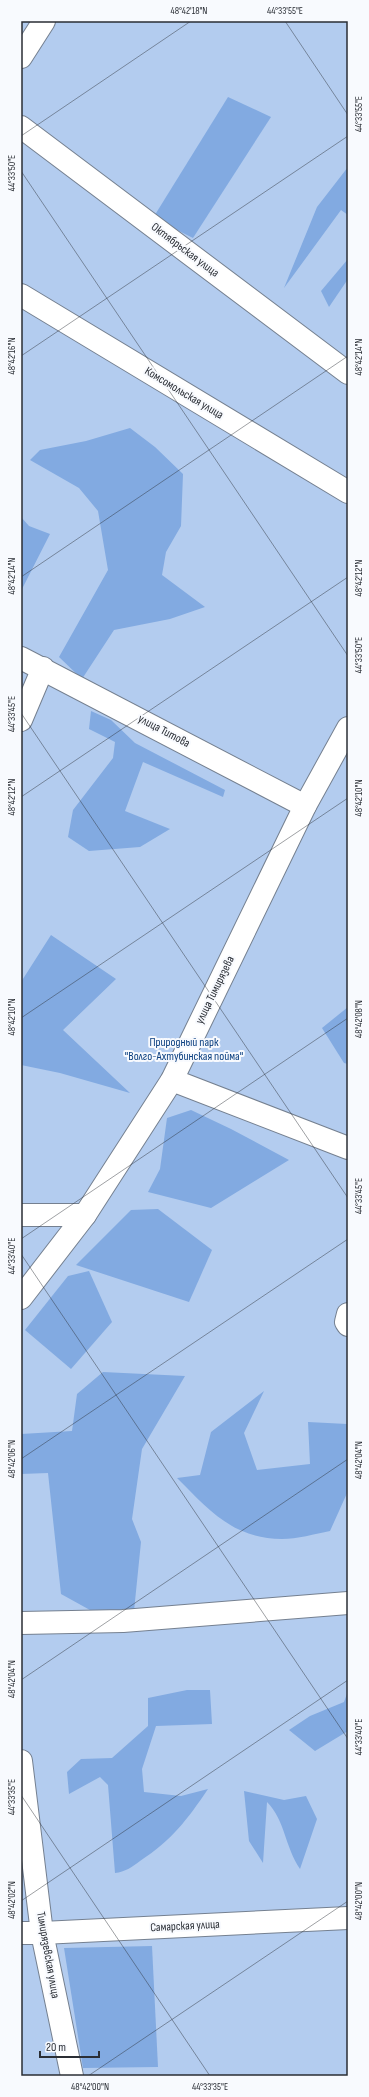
<svg xmlns="http://www.w3.org/2000/svg" width="369" height="2097" viewBox="0 0 369 2097" font-family="'Sofia Sans Condensed',sans-serif">
<rect width="100%" height="100%" fill="#e4eefc"/>
<rect fill="#b3ccef" x="21" y="21" width="327" height="2055"/>
<g fill="#82aae1">
<polygon points="228,97 271,117 193,238 153,218"/>
<polygon points="348,167 348,215 341,210 284,288 317,207"/>
<polygon points="348,259 348,279 329,307 321,291"/>
<polygon points="130,428 155,447 183,474 181,526 166,552 162,575 205,607 170,619 114,630 82,679 59,657 108,570 98,511 79,488 30,460 40,450 86,441"/>
<polygon points="21,517 29,526 50,534 21,591"/>
<polygon points="91,711 111,720 135,743 225,790 223,797 143,762 125,811 170,829 140,847 89,851 68,837 73,810 113,758 115,742 89,729"/>
<polygon points="51,935 116,979 63,1030 130,1093 60,1073 21,1065 21,982"/>
<polygon points="348,1007 348,1064 344,1063 322,1028"/>
<polygon points="191,1110 231,1129 289,1160 211,1208 148,1192 160,1169 167,1118"/>
<polygon points="158,1209 212,1250 189,1302 76,1265 131,1210"/>
<polygon points="89,1271 112,1322 71,1369 25,1330 68,1276"/>
<polygon points="103,1372 185,1376 142,1449 132,1519 141,1542 134,1611 99,1615 61,1594 48,1473 21,1474 21,1434 72,1431 77,1394"/>
<path d="M 264,1391 L 244,1433 L 257,1470 L 310,1464 L 308,1422 L 347,1424 L 348,1491 L 330,1531 C 315,1534 297,1539 282,1539 C 233,1539 208,1509 177,1478 L 200,1475 L 211,1432 Z"/>
<path d="M 187,1690 L 210,1690 L 212,1724 L 156,1726 L 142,1769 L 144,1792 L 181,1796 L 208,1789 C 187,1820 172,1840 140,1861 C 132,1867 125,1872 115,1873 L 108,1785 L 100,1777 L 69,1794 L 67,1772 L 81,1759 L 112,1758 L 148,1726 L 148,1698 Z"/>
<polygon points="348,1691 348,1731 315,1751 289,1730 310,1716 344,1702"/>
<path d="M 244,1791 L 284,1800 L 306,1796 L 317,1819 L 300,1869 C 285,1847 285,1820 267,1802 L 263,1863 L 249,1841 Z"/>
<polygon points="152,1946 158,2067 83,2068 64,1948"/>
</g>
<g fill="none" stroke-linecap="round" stroke-linejoin="round">
<defs>
<g id="street">
<polyline points="21,57 44,21"/>
<polyline points="21,127 348,373"/>
<polyline points="21,295 348,492"/>
<polyline points="21,658 305,806"/>
<polyline points="21,720 43,668"/>
<polyline points="172,1080 348,1148"/>
<polyline points="21,1215 85,1215"/>
<polyline points="348,1314 346,1322 348,1325"/>
<polyline points="21,1623 123,1621 348,1603"/>
<polyline points="21,1761 42,1933 72,2076"/>
<polyline points="21,1933 42,1933 348,1918"/>
</g>
<polyline id="secondary" points="21,1298 85,1215 172,1080 305,806 348,728"/>
</defs>
<use href="#street" stroke="#758090" stroke-width="24"/>
<use href="#secondary" stroke="#758090" stroke-width="24"/>
<use href="#street" stroke="#fff" stroke-width="22"/>
<use href="#secondary" stroke="#fff" stroke-width="22"/>
</g>
<path fill="none" stroke="#2a2e35" stroke-width="1" stroke-opacity="0.45" d="M 285,21 L 348,115M 21,136 L 191,21M 21,171 L 348,656M 21,356 L 348,136M 21,577 L 348,356M 21,713 L 348,1198M 21,797 L 348,577M 21,1018 L 348,798M 21,1239 L 348,1018M 21,1254 L 348,1739M 21,1459 L 348,1239M 21,1680 L 348,1459M 21,1795 L 210,2076M 21,1901 L 348,1680M 88,2076 L 348,1901"/>
<g text-anchor="middle" dominant-baseline="central" stroke-width="4" stroke-linejoin="round" paint-order="stroke">
<g font-size="12" fill="#2a2e35" stroke="#f8fafe">
<text transform="translate(185 250) rotate(37)">Октябрьская улица</text>
<text transform="translate(184 393) rotate(31)">Комсомольская улица</text>
<text transform="translate(164 731) rotate(28)">улица Титова</text>
<text transform="translate(215 990) rotate(-64)">улица Тимирязева</text>
<text transform="translate(185 1926) rotate(-3)">Самарская улица</text>
<text transform="translate(48 1955) rotate(80)">Тимирязевская улица</text>
</g>
<g font-size="12" fill="#093e7f" stroke="#f8fafe">
<text x="184" y="1042">Природный парк<tspan x="184" dy="14">"Волго-Ахтубинская пойма"</tspan></text>
</g>
</g>
<rect width="369" height="2097" fill="none" stroke="#f8fafe" stroke-width="44"/>
<path d="M40 2051v6h59v-6" fill="none" stroke="#2a2e35" stroke-width="2"/>
<text x="46" y="2051" font-size="12" fill="#2a2e35" stroke="#f8fafe" stroke-width="3" paint-order="stroke">20 m</text>
<rect x="22" y="22" width="325" height="2053" fill="none" stroke="#2a2e35" stroke-width="1.5"/>
<g font-size="10" text-anchor="middle" fill="#2a2e35">
<text x="189" y="14">48°42'18"N</text>
<text x="285" y="14">44°33'55"E</text>
<text transform="translate(358 114) rotate(-90)" y="4">44°33'55"E</text>
<text transform="translate(11 173) rotate(-90)" y="4">44°33'50"E</text>
<text transform="translate(11 356) rotate(-90)" y="4">48°42'16"N</text>
<text transform="translate(358 357) rotate(-90)" y="4">48°42'14"N</text>
<text transform="translate(11 576) rotate(-90)" y="4">48°42'14"N</text>
<text transform="translate(358 578) rotate(-90)" y="4">48°42'12"N</text>
<text transform="translate(358 655) rotate(-90)" y="4">44°33'50"E</text>
<text transform="translate(11 714) rotate(-90)" y="4">44°33'45"E</text>
<text transform="translate(11 797) rotate(-90)" y="4">48°42'12"N</text>
<text transform="translate(358 798) rotate(-90)" y="4">48°42'10"N</text>
<text transform="translate(11 1017) rotate(-90)" y="4">48°42'10"N</text>
<text transform="translate(358 1019) rotate(-90)" y="4">48°42'08"N</text>
<text transform="translate(358 1196) rotate(-90)" y="4">44°33'45"E</text>
<text transform="translate(11 1256) rotate(-90)" y="4">44°33'40"E</text>
<text transform="translate(11 1459) rotate(-90)" y="4">48°42'06"N</text>
<text transform="translate(358 1460) rotate(-90)" y="4">48°42'04"N</text>
<text transform="translate(11 1679) rotate(-90)" y="4">48°42'04"N</text>
<text transform="translate(358 1737) rotate(-90)" y="4">44°33'40"E</text>
<text transform="translate(11 1797) rotate(-90)" y="4">44°33'35"E</text>
<text transform="translate(11 1900) rotate(-90)" y="4">48°42'02"N</text>
<text transform="translate(358 1901) rotate(-90)" y="4">48°42'00"N</text>
<text x="90" y="2090">48°42'00"N</text>
<text x="210" y="2090">44°33'35"E</text>
</g>
</svg>
